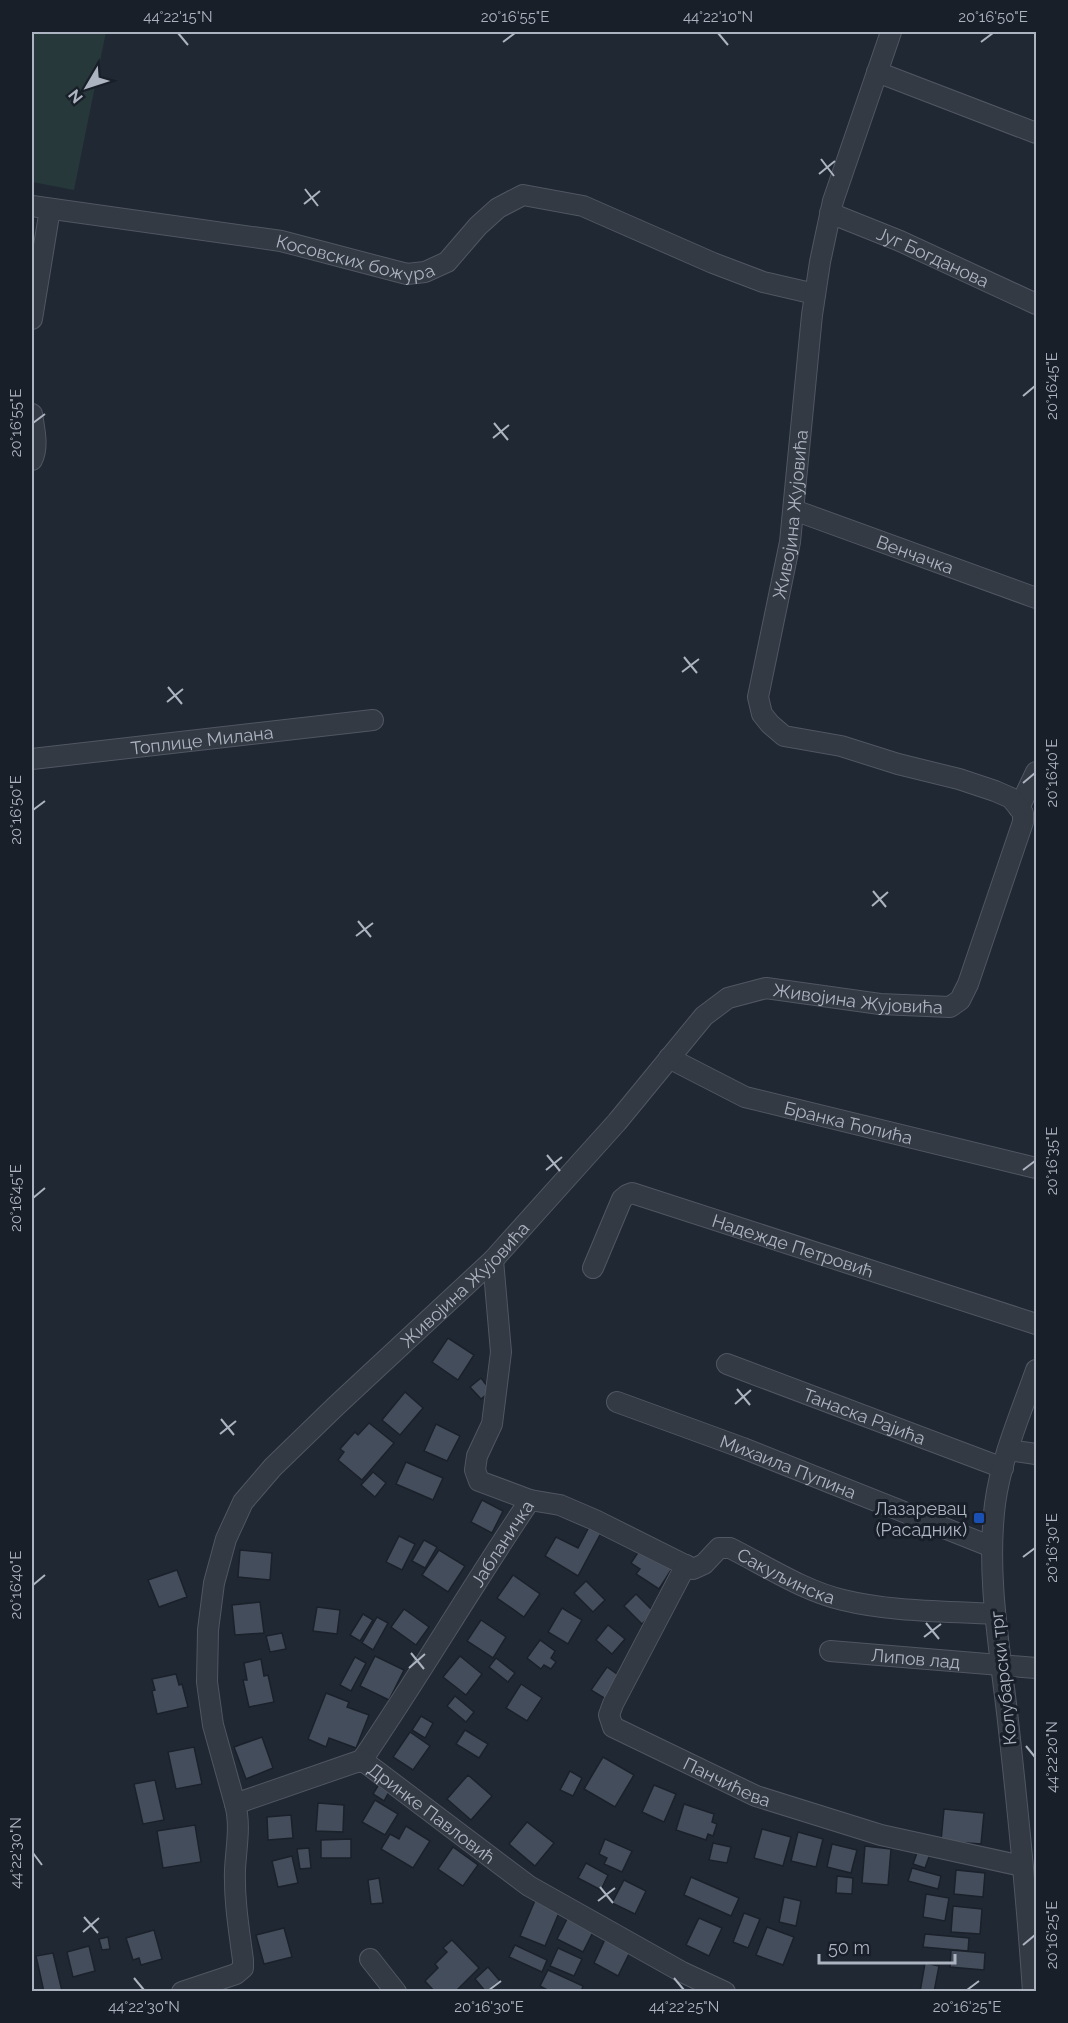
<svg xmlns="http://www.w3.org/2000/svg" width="1068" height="2023" viewBox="0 0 1068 2023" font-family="Raleway,sans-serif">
<rect width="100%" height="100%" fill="#202833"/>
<polygon fill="#263839" points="32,32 106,32 74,190 32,182"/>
<g fill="#444d5b" stroke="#1b212b" stroke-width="1.5">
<polygon points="448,1338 474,1355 458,1380 432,1362"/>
<polygon points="481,1378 491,1391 481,1399 470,1387"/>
<polygon points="405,1392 423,1408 400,1435 382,1420"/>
<polygon points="369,1423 394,1443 362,1480 338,1460 344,1452 340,1449 355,1432 358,1435"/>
<polygon points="436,1424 460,1436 447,1461 424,1451"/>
<polygon points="406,1462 443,1478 433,1500 396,1484"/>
<polygon points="373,1472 386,1483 375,1497 361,1485"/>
<polygon points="482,1500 503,1511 492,1533 471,1522"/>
<polygon points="589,1527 601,1533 578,1576 545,1556 556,1537 578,1548"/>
<polygon points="399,1536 415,1544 402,1570 386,1562"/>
<polygon points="424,1540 437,1547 425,1568 412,1561"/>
<polygon points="240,1550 272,1553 270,1580 238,1577"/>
<polygon points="439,1550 465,1566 448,1592 422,1575"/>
<polygon points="639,1551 673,1567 659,1589 636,1574 640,1569 631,1563"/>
<polygon points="177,1570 187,1597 159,1607 148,1580"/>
<polygon points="513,1575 540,1594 524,1617 497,1598"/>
<polygon points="586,1581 605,1600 593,1612 574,1593"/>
<polygon points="636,1594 654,1612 642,1624 624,1606"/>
<polygon points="260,1602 264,1633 235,1635 232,1605"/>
<polygon points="317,1607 340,1610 337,1634 313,1631"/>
<polygon points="562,1608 582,1620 568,1644 548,1632"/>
<polygon points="404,1609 429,1627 416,1645 391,1627"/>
<polygon points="363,1614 373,1620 360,1641 350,1635"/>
<polygon points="377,1617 388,1623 373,1650 362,1643"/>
<polygon points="481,1620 506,1637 493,1658 467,1641"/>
<polygon points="608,1625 625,1639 612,1654 596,1640"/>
<polygon points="282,1633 286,1649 270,1652 266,1636"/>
<polygon points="540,1640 555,1651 551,1658 556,1662 551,1669 544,1665 541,1669 527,1658"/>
<polygon points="375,1656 404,1670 389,1700 360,1686"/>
<polygon points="460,1656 482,1674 466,1695 443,1677"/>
<polygon points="355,1657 366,1663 351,1691 340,1685"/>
<polygon points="496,1658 515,1673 508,1682 489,1667"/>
<polygon points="261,1659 264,1676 268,1675 274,1702 249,1707 243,1680 247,1680 244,1663"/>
<polygon points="607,1667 624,1679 609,1701 591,1690"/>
<polygon points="176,1674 179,1685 182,1684 188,1707 157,1714 152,1691 155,1690 152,1679"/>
<polygon points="521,1684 542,1698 527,1721 506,1708"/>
<polygon points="326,1693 349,1702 347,1707 369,1715 356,1748 329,1738 326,1747 308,1739"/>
<polygon points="455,1696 474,1712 466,1722 447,1706"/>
<polygon points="421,1716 433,1723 425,1738 412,1730"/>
<polygon points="465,1730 488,1744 479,1758 456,1744"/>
<polygon points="410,1732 430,1746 413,1770 393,1757"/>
<polygon points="262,1737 273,1768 246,1779 234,1747"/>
<polygon points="194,1747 202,1784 176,1789 168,1752"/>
<polygon points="603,1757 634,1775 615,1807 584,1789"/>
<polygon points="570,1771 582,1778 573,1796 560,1790"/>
<polygon points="468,1775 492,1796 471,1820 447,1799"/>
<polygon points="155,1780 164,1820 143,1824 134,1784"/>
<polygon points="379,1784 390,1790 384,1801 373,1794"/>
<polygon points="654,1785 676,1794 664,1822 642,1812"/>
<polygon points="375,1800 398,1814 385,1835 362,1822"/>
<polygon points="318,1803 344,1805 343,1832 316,1831"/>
<polygon points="684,1804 714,1814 712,1822 717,1824 713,1836 708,1834 706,1840 676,1830"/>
<polygon points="944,1809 984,1813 981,1844 941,1841"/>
<polygon points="291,1815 293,1838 268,1840 267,1817"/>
<polygon points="527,1822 554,1843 535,1866 509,1844"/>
<polygon points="195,1825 201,1862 163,1868 157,1831"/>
<polygon points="406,1826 430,1841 413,1868 381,1849 390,1834 399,1839"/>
<polygon points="762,1829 791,1837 783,1866 754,1858"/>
<polygon points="798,1832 823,1839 816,1867 791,1861"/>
<polygon points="351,1839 351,1858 321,1858 321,1840"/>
<polygon points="605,1839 632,1851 622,1872 604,1864 607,1858 599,1854"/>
<polygon points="713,1843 731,1847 727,1863 709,1860"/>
<polygon points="832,1844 857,1850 851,1873 827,1867"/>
<polygon points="865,1846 891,1849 888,1885 862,1883"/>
<polygon points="453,1847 478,1865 463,1886 438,1869"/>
<polygon points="309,1848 311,1868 300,1869 297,1849"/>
<polygon points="918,1850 930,1854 925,1868 913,1864"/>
<polygon points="292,1856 298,1883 278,1887 272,1861"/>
<polygon points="586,1863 608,1875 601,1890 578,1878"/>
<polygon points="912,1868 941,1876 938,1889 908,1881"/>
<polygon points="956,1870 985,1873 983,1897 954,1894"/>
<polygon points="837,1876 853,1878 852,1894 836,1893"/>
<polygon points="691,1877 739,1898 731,1916 684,1895"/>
<polygon points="379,1878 383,1903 371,1904 368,1880"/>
<polygon points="624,1880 646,1891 635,1914 612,1903"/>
<polygon points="926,1894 949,1898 945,1921 923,1917"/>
<polygon points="784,1897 801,1901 796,1926 779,1922"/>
<polygon points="536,1898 561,1908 545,1946 520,1936"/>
<polygon points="953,1906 982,1909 980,1934 951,1932"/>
<polygon points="744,1913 760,1919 748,1948 733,1942"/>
<polygon points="569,1915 595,1928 583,1952 557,1939"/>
<polygon points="699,1918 722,1928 709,1956 686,1945"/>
<polygon points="767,1927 794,1937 783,1965 756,1955"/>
<polygon points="284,1928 292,1957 264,1964 256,1935"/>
<polygon points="154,1930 162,1959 141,1965 139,1958 133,1960 126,1938"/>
<polygon points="925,1934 969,1938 968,1951 923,1947"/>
<polygon points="607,1935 632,1948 618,1976 594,1963"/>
<polygon points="108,1937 110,1949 102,1950 99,1939"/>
<polygon points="452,1940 479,1968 455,1992 435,1992 425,1981 438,1968 435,1964 447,1952 443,1948"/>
<polygon points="515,1945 547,1960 542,1972 509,1957"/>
<polygon points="89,1946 95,1971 73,1977 67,1952"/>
<polygon points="558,1948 582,1959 574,1976 550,1966"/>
<polygon points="951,1950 985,1953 984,1970 950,1967"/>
<polygon points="53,1953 62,1991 44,1992 36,1956"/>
<polygon points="925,1963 939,1966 934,1992 920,1992"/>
<polygon points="488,1967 500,1981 486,1992 475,1979"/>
<polygon points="548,1970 583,1986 581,1992 551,1992 540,1986"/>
</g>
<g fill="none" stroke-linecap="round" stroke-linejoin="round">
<defs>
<g id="minor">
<polyline points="877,72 1036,133"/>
<path id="s1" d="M 32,206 L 281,241 L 407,274 L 425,272 L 447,262 L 478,226 L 498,208 L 523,195 L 583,206 L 713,263 L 763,282 L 815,294"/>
<path id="s2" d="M 830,213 L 900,241 L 1036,304"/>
<polyline points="32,319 50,209"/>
<path d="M 32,414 C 34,428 39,447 32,460"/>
<path id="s3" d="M 794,510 L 1036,598"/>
<path id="s4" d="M 32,759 L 373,720"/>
<polyline points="1019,808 1036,772"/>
<path id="s5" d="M 669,1058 L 745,1097 L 1036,1168"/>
<path id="s6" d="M 593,1268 L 622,1199 L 627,1195 L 632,1193 L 1036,1324"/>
<path id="s7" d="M 727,1364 L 1003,1468"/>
<path id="s8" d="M 617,1402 L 743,1448 L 992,1547"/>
<polyline points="1008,1450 1036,1454"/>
<path id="s9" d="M 530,1500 L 560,1505 L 595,1520 L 693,1569 L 704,1564 L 719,1548 L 730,1548 C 766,1566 804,1591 843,1600 C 892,1612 945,1611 995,1614"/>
<path id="s10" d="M 686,1565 L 613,1704 L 609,1715 L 613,1727 L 756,1796 L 881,1835 L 1022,1866"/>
<path id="s11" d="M 830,1651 L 1036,1668"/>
<path id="s12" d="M 362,1760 C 420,1675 472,1586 530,1500 L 479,1481 L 475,1470 L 477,1456 L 492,1424 L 501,1352 L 493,1260"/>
<path id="s13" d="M 235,1804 L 213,1725 L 207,1682 L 208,1630 L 214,1583 L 226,1539 L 243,1502 L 273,1467 L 337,1405 L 493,1260 L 617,1122 L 704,1016 L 728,998 L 766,988 L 880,1004 L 950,1007 L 960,1000 L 968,984 L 1023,822 L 1023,813 L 1011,798 L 995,791 L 959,779 L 898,764 L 841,746 L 784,736 L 770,724 L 762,714 L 758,697 L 790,542 L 812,315 L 820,262 L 833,201 L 891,32"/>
<polyline points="370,1959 396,1992"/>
<path id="s14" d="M 182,1992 L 236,1974 L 243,1968 L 243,1960 C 239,1930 234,1900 235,1870 C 236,1848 241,1825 235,1804 L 362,1760 L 529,1886 L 682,1972 L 725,1992"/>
<path d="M 1033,1992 C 1027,1901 1018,1811 1008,1721 C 1000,1649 986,1576 995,1504 C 1001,1458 1021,1413 1036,1370"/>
</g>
</defs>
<use href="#minor" stroke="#515762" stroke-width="22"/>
<use href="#minor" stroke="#333a44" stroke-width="20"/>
</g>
<path fill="none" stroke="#adb4c1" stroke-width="2" d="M 178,33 L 188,45M 718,33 L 728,45M 503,42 L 515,33M 981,42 L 993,33M 821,159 L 834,176M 819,174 L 835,161M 305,189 L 318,206M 304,204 L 320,191M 1023,396 L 1035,386M 33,423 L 45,414M 494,423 L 508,440M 493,438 L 509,425M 684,657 L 697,673M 682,672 L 699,659M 168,687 L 182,704M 167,702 L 183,689M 1023,783 L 1035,773M 33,810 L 45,801M 873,891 L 886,907M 872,906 L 888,892M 358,921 L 371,937M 356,936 L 373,923M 547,1155 L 560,1171M 546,1170 L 562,1157M 1023,1170 L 1035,1161M 33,1198 L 45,1188M 737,1389 L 750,1405M 735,1404 L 751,1390M 221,1419 L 234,1435M 220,1434 L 236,1421M 1023,1557 L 1035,1548M 33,1585 L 45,1575M 926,1623 L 939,1639M 924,1637 L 941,1624M 411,1653 L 424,1669M 409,1668 L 425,1654M 1026,1746 L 1035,1757M 33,1853 L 42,1865M 600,1887 L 613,1903M 598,1901 L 615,1888M 84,1917 L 98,1933M 83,1932 L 99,1918M 1023,1945 L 1035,1935M 134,1978 L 144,1990M 674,1978 L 684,1990M 489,1990 L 501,1981M 967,1990 L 979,1981"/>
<rect fill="#1a4fb4" stroke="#191f29" stroke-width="2" x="973" y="1512" width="12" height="12" rx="3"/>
<g text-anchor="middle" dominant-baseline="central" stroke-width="6" stroke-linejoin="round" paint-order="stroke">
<g font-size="18" fill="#adb4c1" stroke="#191f29">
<text stroke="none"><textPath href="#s1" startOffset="328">Косовских божура</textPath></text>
<text stroke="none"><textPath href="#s2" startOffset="112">Југ Богданова</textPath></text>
<text stroke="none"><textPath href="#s13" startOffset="1936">Живојина Жујовића</textPath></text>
<text stroke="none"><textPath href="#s3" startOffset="129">Венчачка</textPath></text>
<text stroke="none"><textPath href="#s4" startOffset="171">Топлице Милана</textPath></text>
<text stroke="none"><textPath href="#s13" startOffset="1144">Живојина Жујовића</textPath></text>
<text stroke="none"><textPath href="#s5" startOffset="192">Бранка Ћопића</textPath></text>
<text stroke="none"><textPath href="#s6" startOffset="256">Надежде Петровић</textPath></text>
<text stroke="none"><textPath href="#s13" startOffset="622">Живојина Жујовића</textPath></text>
<text stroke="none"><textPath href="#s7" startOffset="147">Танаска Рајића</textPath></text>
<text stroke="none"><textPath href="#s8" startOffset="183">Михаила Пупина</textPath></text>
<text stroke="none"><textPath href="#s12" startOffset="258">Јабланичка</textPath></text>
<text stroke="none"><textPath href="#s9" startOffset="286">Сакуљинска</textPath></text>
<text stroke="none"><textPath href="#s11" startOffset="86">Липов лад</textPath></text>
<text transform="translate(1003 1678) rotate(-96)">Колубарски трг</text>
<text stroke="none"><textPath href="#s10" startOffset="308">Панчићева</textPath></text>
<text stroke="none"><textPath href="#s14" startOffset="453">Дринке Павловић</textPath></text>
</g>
<g font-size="18" fill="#adb4c1" stroke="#191f29" text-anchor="end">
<text x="967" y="1508">Лазаревац<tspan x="967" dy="21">(Расадник)</tspan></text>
</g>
</g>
<rect width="1068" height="2023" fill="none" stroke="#191f29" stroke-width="66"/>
<g transform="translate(87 87) rotate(231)" stroke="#191f29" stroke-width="4.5" paint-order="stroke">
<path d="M0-4.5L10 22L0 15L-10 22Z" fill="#adb4c1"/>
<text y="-9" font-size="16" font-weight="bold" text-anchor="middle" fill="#adb4c1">N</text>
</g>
<path d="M819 1954v9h136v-9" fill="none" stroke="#adb4c1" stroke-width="3"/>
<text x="828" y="1954" font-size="18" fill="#adb4c1" stroke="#191f29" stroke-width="4.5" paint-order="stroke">50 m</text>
<rect x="33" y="33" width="1002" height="1957" fill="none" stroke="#adb4c1" stroke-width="2"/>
<g font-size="15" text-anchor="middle" fill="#adb4c1">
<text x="178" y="22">44°22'15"N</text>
<text x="515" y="22">20°16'55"E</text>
<text x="718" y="22">44°22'10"N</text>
<text x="993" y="22">20°16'50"E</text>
<text transform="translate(1052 386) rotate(-90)" y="5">20°16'45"E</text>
<text transform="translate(16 423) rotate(-90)" y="5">20°16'55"E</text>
<text transform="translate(1052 773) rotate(-90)" y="5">20°16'40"E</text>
<text transform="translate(16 810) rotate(-90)" y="5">20°16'50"E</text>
<text transform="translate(1052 1161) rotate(-90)" y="5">20°16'35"E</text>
<text transform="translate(16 1198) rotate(-90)" y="5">20°16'45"E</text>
<text transform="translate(1052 1548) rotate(-90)" y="5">20°16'30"E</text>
<text transform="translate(16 1585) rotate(-90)" y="5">20°16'40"E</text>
<text transform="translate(1052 1757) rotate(-90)" y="5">44°22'20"N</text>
<text transform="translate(16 1853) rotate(-90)" y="5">44°22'30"N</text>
<text transform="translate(1052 1935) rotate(-90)" y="5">20°16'25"E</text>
<text x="144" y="2012">44°22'30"N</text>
<text x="489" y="2012">20°16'30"E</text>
<text x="684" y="2012">44°22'25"N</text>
<text x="967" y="2012">20°16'25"E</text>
</g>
</svg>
